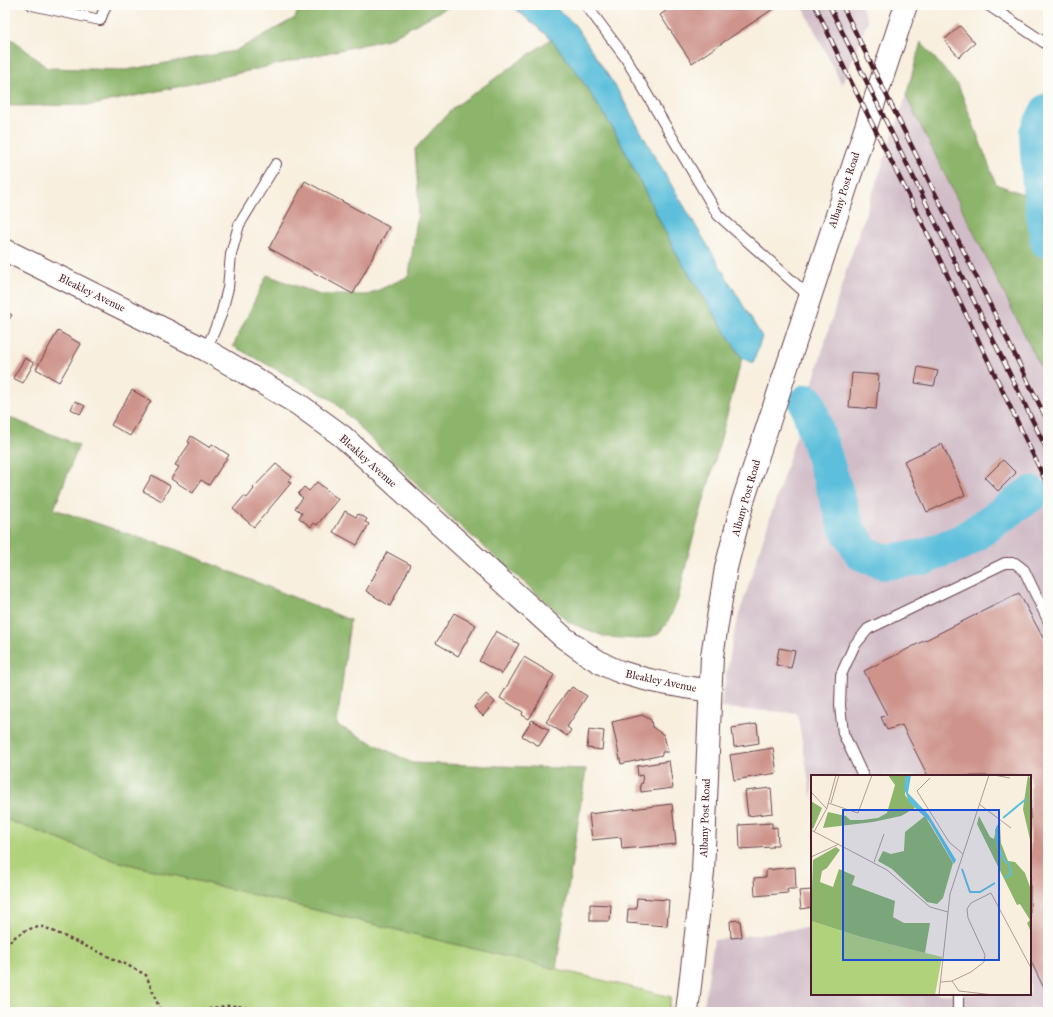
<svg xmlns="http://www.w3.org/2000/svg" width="1053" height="1017" viewBox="0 0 1053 1017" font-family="'IM FELL Great Primer',serif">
<rect width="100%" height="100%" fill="#fdfcf7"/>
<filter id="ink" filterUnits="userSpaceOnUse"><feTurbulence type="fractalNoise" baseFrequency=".025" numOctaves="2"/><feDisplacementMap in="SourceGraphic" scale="8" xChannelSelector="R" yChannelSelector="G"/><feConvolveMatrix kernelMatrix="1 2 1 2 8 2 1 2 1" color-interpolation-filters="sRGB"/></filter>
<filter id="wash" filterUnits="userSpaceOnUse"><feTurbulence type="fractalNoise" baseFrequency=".012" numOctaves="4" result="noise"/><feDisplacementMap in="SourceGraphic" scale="16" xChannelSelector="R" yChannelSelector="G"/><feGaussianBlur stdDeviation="0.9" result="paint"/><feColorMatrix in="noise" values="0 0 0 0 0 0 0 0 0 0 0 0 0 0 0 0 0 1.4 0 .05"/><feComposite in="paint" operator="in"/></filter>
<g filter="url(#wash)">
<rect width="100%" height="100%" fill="#f8efde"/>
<g fill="#d1bdc8">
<polygon points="802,5 861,5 868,21 842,85"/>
<polygon points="906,96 1048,382 1048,1012 703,1012 714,940 812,927 812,994 1030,994 1030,776 812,776 812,799 797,713 720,708 736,624 807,402 847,268"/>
</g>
<polygon fill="#b0d27b" stroke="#7d7853" points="5,819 116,861 671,997 668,1012 5,1012"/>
<g fill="#8cb46b" stroke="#6b6a4b">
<polygon points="300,5 452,5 388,39 200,82 92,105 5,106 5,37 15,41 47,68 126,70 235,51 295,18"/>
<polygon points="551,39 578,74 614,130 677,255 742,358 713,468 688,556 678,599 668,622 657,635 638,639 606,637 570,623 449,516 331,399 233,346 267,275 320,295 368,295 409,276 419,204 415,149 453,108"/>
<polygon points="921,42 959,87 996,184 1023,194 1028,145 1043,104 1048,103 1048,382 906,96"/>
<polygon points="5,416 79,445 54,509 177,550 350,620 337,725 412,763 586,769 556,969 116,861 5,819"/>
</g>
<polygon fill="#5dbfdb" stroke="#546f83" points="511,5 552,5 575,25 617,89 659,164 762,337 753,363 742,358 677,255 614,130 578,74 551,39"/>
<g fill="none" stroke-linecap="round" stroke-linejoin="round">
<g stroke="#5dbfdb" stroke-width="36">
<polyline points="1048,111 1037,133 1040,186 1048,241"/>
<polyline points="807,402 846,526 862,553 885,562 924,557 964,541 1031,494"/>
</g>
</g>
<g id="blocks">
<g fill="#ce948c">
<polygon points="675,5 775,5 776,7 692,63 660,15"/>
<polygon points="960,26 975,43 959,57 944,40"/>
<polygon points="305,181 389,227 353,294 269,248"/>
<polygon points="5,311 12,315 5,325"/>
<polygon points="58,331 81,344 59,382 36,369"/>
<polygon points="25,358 34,363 23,383 13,378"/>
<polygon points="918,367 938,371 934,386 915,383"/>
<polygon points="852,373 879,375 876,409 849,407"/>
<polygon points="132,390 151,401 130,436 111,425"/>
<polygon points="75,401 85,406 80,414 71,409"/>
<polygon points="191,436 210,448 212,444 229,455 209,485 201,480 193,493 171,479 179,467 175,465 190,443 188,442"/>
<polygon points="942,444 965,495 927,512 904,461"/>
<polygon points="1003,460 1016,473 998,491 985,478"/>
<polygon points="276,464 292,477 288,481 291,483 254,527 233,509 244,496 247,498 254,489 253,488"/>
<polygon points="152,475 170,486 162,501 143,491"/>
<polygon points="317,482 338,499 317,525 314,523 311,527 299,518 302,513 295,508 303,498 298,494 304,487 309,491"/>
<polygon points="345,511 356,517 358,514 367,519 365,522 369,524 357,545 333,532"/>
<polygon points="387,552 411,565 390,606 366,591"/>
<polygon points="1019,593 1048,647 1048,996 1030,960 1030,776 928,776 902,725 887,730 881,717 887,715 864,671"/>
<polygon points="454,613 476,625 458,656 436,643"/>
<polygon points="496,631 519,644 502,674 479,661"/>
<polygon points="779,648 795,651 791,668 776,665"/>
<polygon points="524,657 554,675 529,719 522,715 523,712 500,698"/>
<polygon points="572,687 587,696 567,727 571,730 567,736 546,722 568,690 569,691"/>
<polygon points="486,694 495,702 483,716 474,707"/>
<polygon points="642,715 651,720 652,727 664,735 668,752 662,752 662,755 621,764 612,722"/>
<polygon points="532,720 549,730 539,746 522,736"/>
<polygon points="757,724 759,743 734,747 732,728"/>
<polygon points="589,729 604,731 602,750 587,748"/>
<polygon points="773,748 777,773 734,780 730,755"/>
<polygon points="669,761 673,788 641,792 640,784 643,783 642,775 638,776 637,766"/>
<polygon points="771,788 773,813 748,816 745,791"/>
<polygon points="672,804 676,844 622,849 621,837 592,840 589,814"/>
<polygon points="772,823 772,828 777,827 778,845 773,845 773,847 740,849 739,825"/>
<polygon points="795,867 796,889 787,889 788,893 755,896 754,878 766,877 766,870"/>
<polygon points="812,890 812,907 801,909 799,891"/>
<polygon points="637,898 669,900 667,926 627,923 628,909 636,909"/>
<polygon points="590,904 611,905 610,921 590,921"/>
<polygon points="740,920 742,937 731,938 730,921"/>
</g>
</g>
</g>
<g filter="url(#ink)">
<use href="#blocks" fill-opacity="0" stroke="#643e46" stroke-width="1"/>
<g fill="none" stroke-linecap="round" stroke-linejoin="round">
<defs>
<g id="lane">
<polyline points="32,5 100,20 106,5"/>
<polyline points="586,5 625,57 718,215 809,296"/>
<polyline points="988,5 1048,45"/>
<polyline points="206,350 221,315 228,288 231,254 239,225 276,164"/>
<polyline points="863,776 843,733 840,706 841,675 854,646 868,629 1005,563 1015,563 1024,570 1048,620"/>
<polyline points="958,1012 958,994"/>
</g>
<g id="secondary">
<path d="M 5,250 L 206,350 L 298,404 L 342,436 L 563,637 C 581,650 600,665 621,672 C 650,682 680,686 710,691"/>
<polyline points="687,1012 703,872 712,656 726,568 743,501 906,5"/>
</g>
</defs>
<use href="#lane" stroke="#643e46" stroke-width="12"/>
<use href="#secondary" stroke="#643e46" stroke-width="24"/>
<g stroke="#643e46" stroke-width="2.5" stroke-dasharray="3 3" stroke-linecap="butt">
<path d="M 5,946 C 17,934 27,927 44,927 L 125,964 L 146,975 L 161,1012"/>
<path d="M 197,1012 C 217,1007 237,1001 256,1012"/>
</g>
<use href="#lane" stroke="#fff" stroke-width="10"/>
<use href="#secondary" stroke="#fff" stroke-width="22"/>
<defs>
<g id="rail">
<polyline points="815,5 847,74 920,218 1048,486"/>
<polyline points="829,5 1048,452"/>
<polyline points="842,5 1048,422"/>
</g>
</defs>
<use href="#rail" stroke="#4a1f2b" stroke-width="4.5"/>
<use href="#rail" stroke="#fdfcf7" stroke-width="3" stroke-dasharray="9" stroke-linecap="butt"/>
</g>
</g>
<g text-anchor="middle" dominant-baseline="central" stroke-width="3" stroke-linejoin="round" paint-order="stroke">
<g font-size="11" fill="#4a1f2b" stroke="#fdfcf7">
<text transform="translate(844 190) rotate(-72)">Albany Post Road</text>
<text transform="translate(92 293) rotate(26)">Bleakley Avenue</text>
<text transform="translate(368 461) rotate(42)">Bleakley Avenue</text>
<text transform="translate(746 498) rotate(-74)">Albany Post Road</text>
<text transform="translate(661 681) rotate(12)">Bleakley Avenue</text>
<text transform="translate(705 818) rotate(-88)">Albany Post Road</text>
</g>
</g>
<g transform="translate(811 775)">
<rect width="220" height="220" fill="#f8efde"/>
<path d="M 0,146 L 50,162 L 131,182 L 124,220 L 0,220 Z" fill="#b0d27b"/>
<path d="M 77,0 L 95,0 L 94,20 L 104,33 L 90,41 L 62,47 L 12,53 L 17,37 L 35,41 L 39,45 L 51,45 L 67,43 L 76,38 L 84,10 ZM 217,0 L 220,5 L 220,69 L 212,34 ZM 0,26 L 11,33 L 2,54 L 0,52 ZM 114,41 L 142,88 L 132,123 L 126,129 L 116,127 L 81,94 L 67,86 L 72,76 L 80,79 L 93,76 L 94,57 ZM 168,41 L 179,62 L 183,64 L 186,50 L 189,50 L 190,68 L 197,86 L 204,87 L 214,98 L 220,115 L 220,157 L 216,148 L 219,145 L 209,129 L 206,130 L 166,49 ZM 25,72 L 29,75 L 16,93 L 11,96 L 9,107 L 22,112 L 28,94 L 44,101 L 41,110 L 84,126 L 82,142 L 93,148 L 119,148 L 114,178 L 50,162 L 0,146 L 2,85 Z" fill="#8cb46b"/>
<path d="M 95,0 L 100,0 L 97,18 L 117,39 L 145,85 L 143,89 L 118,46 L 98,27 L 93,13 Z" fill="#5dbfdb"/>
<path fill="none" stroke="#5dbfdb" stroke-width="2" d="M 192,43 L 215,24M 189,48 L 185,55 L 187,70 L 193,85 L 198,89 L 200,99 L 194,103M 151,94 L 159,117 L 169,117 L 184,108"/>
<path fill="none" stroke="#b29c96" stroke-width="1" d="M 183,0 L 199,3M 119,3 L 106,16 L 138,67 L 152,79M 0,17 L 16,34M 17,28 L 47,38 L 61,0M 20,28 L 28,0M 168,29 L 200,53M 0,55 L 76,95 L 119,132 L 137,137M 3,57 L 16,33 L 25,0M 0,82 L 28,69M 63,87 L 73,59M 141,206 L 148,216 L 183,220M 130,207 L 141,206 L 160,197 L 173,187 L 174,180 L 157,143 L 156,134 L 160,128 L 180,118 L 220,193M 128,220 L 139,119 L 178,0"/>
<path fill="#1d4ed8" fill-opacity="0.15" stroke="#1d4ed8" stroke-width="2" d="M 32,35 L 188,35 L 188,185 L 32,185 Z"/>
<rect width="220" height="220" fill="none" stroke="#4a1f2b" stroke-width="2"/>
</g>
<rect width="1053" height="1017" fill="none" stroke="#fdfcf7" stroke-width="20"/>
</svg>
